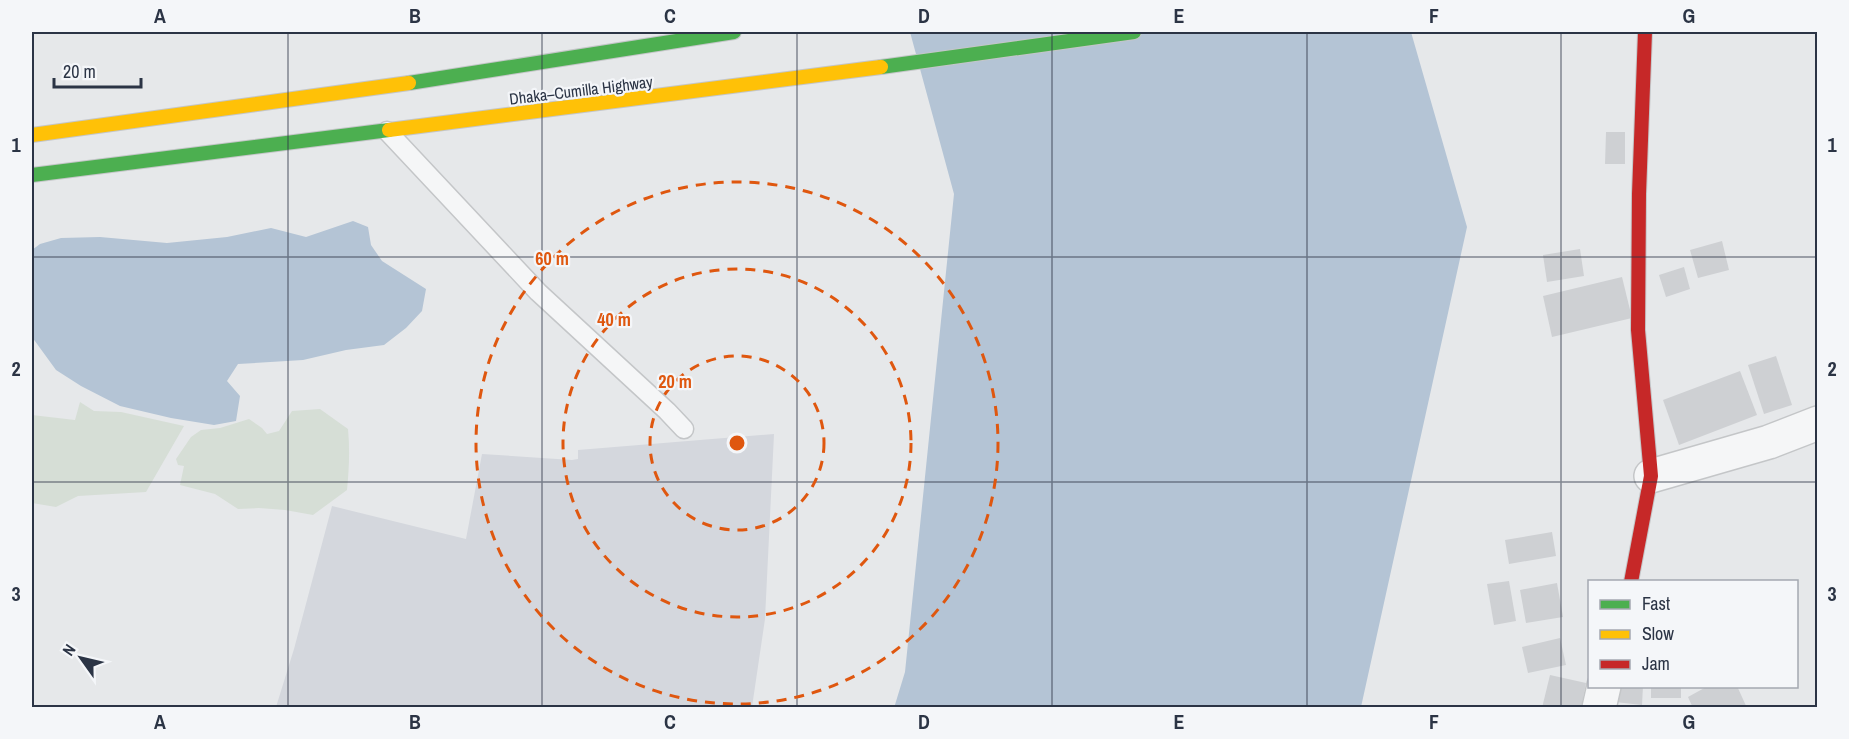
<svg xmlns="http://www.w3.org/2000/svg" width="1849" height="739" viewBox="0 0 1849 739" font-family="'Archivo Narrow',sans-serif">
<rect width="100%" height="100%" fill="#e6e8ea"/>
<polygon fill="#d4d7dd" points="774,434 765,619 752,707 276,707 294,649 332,506 466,539 482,454 572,460 578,459 578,450"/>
<g fill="#d6ded6">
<polygon points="80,402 94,411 121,412 184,426 146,492 78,496 56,507 32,503 32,415 75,420"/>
<path d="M 320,409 L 348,429 C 350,450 349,470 347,490 L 313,515 L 285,510 L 259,508 L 238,509 L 215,494 L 180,485 L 184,466 L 178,465 L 176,459 L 191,437 L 201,430 L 220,428 L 249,419 L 262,428 L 267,434 L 279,431 L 292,411 Z"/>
</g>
<g fill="#b4c4d5">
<polygon points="910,32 1411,32 1467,227 1361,707 894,708 905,672 954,194"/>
<polygon points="353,221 368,227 371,245 382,261 426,289 422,311 406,328 384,345 346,350 303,360 238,364 227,381 240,396 236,421 214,425 171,418 120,406 81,386 56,370 32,337 32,250 40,244 61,238 100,237 167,243 227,237 271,228 306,237"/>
</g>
<g fill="#ced0d3">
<polygon points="1606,132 1625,132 1625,164 1605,164"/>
<polygon points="1722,241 1729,270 1698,278 1690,250"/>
<polygon points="1580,249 1584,276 1547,282 1543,255"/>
<polygon points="1684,267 1690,289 1666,297 1659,275"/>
<polygon points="1622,277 1632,318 1552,337 1543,296"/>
<polygon points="1776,356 1792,405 1764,414 1748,365"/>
<polygon points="1740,371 1757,415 1679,445 1663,400"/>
<polygon points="1552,532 1556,556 1509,564 1505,540"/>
<polygon points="1509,581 1516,621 1494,625 1487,584"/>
<polygon points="1557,583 1563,617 1526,623 1520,590"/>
<polygon points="1560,638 1566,665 1528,673 1522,647"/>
<polygon points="1550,675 1586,683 1581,708 1542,708"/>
<polygon points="1617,686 1643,686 1642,705 1615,702"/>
<rect x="1651" y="686" width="30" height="12"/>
<polygon points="1708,686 1737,686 1747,708 1693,708 1688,697"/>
</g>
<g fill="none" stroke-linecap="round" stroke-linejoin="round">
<defs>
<polyline id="lane" points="387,131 538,292 667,411 684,429"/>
<g id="street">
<polyline points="1651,476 1769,442 1818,423"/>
<polyline points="1599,708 1604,686"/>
</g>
<g id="fast">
<polyline points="881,67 1134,32"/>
<polyline points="409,83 734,32"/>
<polyline points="32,175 389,130"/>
</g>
<g id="slow">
<polyline points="389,130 881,67"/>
<polyline points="32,135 409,83"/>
</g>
<polyline id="jam" points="1631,582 1651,476 1638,330 1639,194 1645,32"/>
</defs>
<use href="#lane" stroke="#c4c6c8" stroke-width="21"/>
<use href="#street" stroke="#c4c6c8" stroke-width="36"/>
<use href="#fast" stroke="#c4c6c8" stroke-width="16"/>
<use href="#slow" stroke="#c4c6c8" stroke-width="16"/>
<use href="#jam" stroke="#c4c6c8" stroke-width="16"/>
<use href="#lane" stroke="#f5f6f7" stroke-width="18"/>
<use href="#street" stroke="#f5f6f7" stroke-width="33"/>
<use href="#fast" stroke="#4caf50" stroke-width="14"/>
<use href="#slow" stroke="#ffc107" stroke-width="14"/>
<use href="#jam" stroke="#c62828" stroke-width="14"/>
</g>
<path fill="none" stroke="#2b3445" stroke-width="1.5" stroke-opacity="0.55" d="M 288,32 L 288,708M 542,32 L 542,708M 797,32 L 797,708M 1052,32 L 1052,708M 1307,32 L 1307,708M 1561,32 L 1561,708M 32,257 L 1818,257M 32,482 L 1818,482"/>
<g fill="none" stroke="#df570f" stroke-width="3" stroke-dasharray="10 8">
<circle cx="737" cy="443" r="87"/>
<circle cx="737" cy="443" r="174"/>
<circle cx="737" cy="443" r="261"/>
</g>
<g text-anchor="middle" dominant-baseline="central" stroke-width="4.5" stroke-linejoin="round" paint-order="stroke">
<g font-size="16" fill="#2b3445" stroke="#f4f6f9">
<text transform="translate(581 90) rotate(-7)">Dhaka–Cumilla Highway</text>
</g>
</g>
<circle cx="737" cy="443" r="9" fill="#df570f" stroke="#f4f6f9" stroke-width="3"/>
<g font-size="18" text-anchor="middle" font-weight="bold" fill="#df570f" stroke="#f4f6f9" stroke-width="4.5" stroke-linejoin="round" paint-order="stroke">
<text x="552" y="265">60 m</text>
<text x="614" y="326">40 m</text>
<text x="675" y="388">20 m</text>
</g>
<rect width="1849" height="739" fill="none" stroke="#f4f6f9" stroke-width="66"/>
<rect x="1588" y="580" width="210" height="108" fill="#f4f6f9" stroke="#a4a8b1" stroke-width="1.5"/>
<rect x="1600" y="600" width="30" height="9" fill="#4caf50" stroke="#a4a8b1" stroke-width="1.5"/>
<text x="1642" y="610" font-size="18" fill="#2b3445">Fast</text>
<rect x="1600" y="630" width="30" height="9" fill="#ffc107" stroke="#a4a8b1" stroke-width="1.5"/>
<text x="1642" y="640" font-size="18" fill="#2b3445">Slow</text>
<rect x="1600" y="660" width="30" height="9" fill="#c62828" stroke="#a4a8b1" stroke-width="1.5"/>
<text x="1642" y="670" font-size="18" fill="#2b3445">Jam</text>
<g transform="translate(81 658) rotate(304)" stroke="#f4f6f9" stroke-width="4.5" paint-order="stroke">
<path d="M0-4.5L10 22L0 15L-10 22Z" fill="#2b3445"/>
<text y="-9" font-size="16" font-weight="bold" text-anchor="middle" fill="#2b3445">N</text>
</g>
<path d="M54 78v9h87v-9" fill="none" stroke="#2b3445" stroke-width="3"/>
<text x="63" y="78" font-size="18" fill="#2b3445" stroke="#f4f6f9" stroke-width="4.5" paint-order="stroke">20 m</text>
<rect x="33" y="33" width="1783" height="673" fill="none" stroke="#2b3445" stroke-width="2"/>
<g font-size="20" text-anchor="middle" font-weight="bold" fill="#2b3445">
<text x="160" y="23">A</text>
<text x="415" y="23">B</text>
<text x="670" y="23">C</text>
<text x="924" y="23">D</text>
<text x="1179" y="23">E</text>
<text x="1434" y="23">F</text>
<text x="1689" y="23">G</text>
<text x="16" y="152">1</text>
<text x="1832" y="152">1</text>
<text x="16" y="376">2</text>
<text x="1832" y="376">2</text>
<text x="16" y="601">3</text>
<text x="1832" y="601">3</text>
<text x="160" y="729">A</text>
<text x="415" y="729">B</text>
<text x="670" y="729">C</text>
<text x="924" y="729">D</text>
<text x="1179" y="729">E</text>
<text x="1434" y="729">F</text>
<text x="1689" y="729">G</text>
</g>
</svg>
